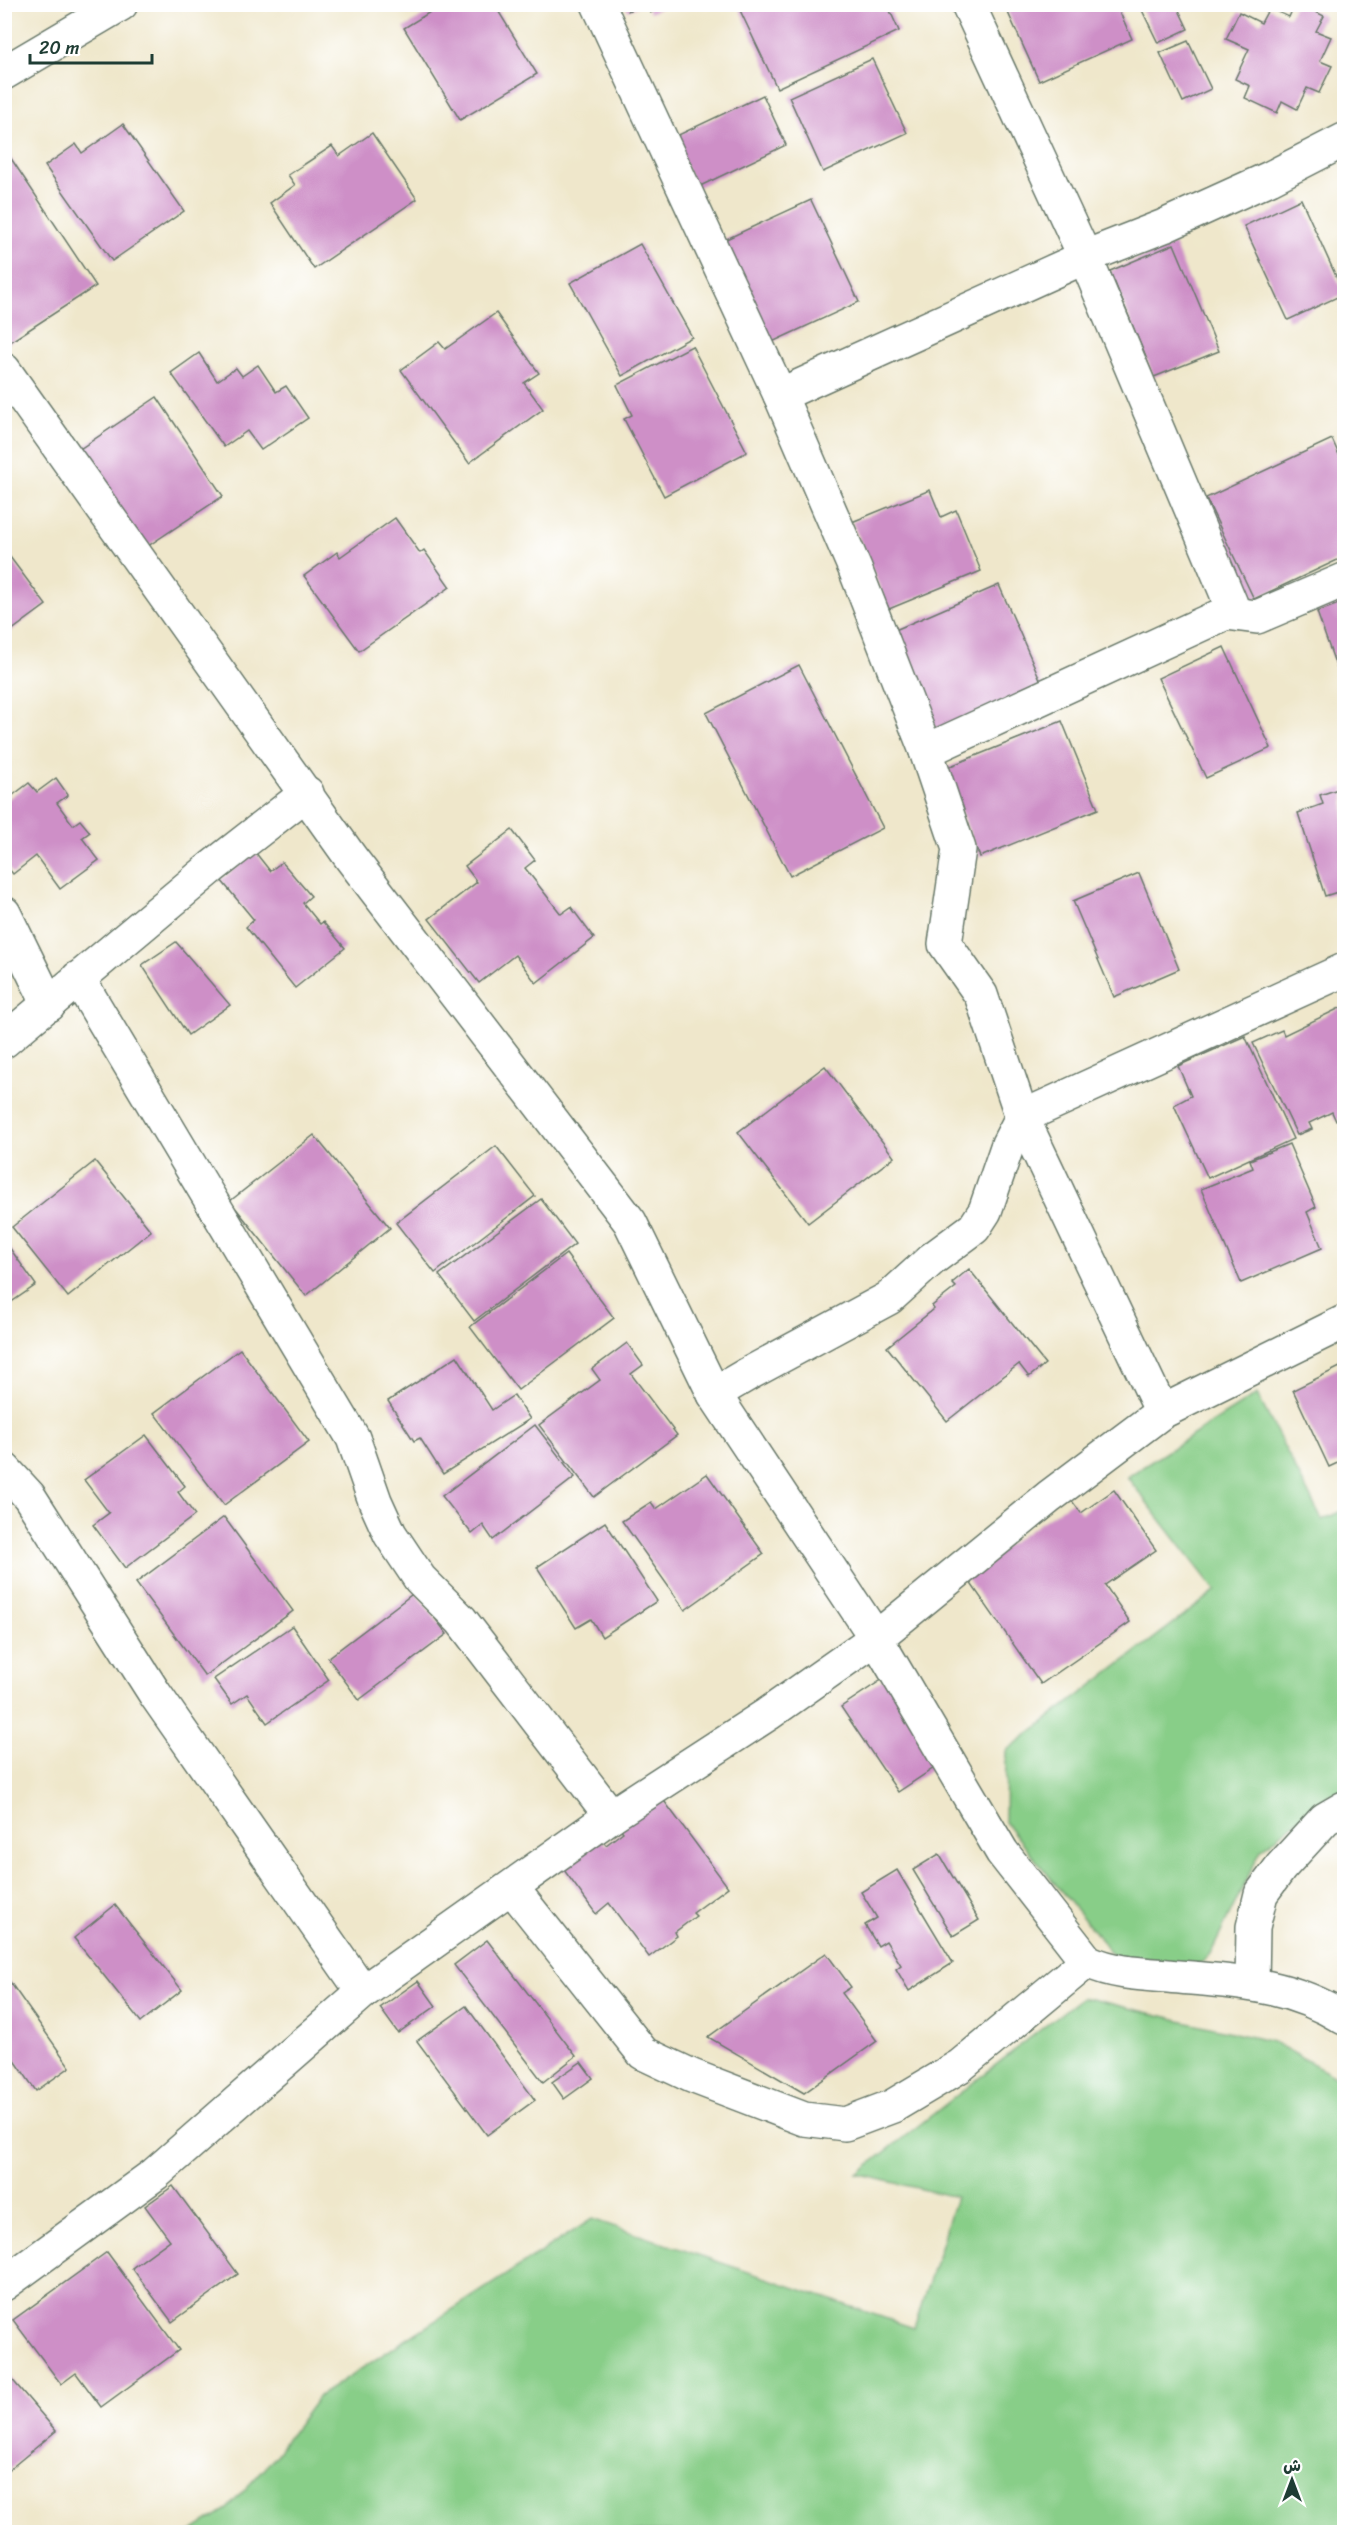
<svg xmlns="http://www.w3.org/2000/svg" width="1349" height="2537" viewBox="0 0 1349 2537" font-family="Sriracha,'Playpen Sans Arabic',sans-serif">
<rect width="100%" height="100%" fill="#fff"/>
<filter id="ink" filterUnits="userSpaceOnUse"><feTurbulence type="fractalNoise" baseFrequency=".0167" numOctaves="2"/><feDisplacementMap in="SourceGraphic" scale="12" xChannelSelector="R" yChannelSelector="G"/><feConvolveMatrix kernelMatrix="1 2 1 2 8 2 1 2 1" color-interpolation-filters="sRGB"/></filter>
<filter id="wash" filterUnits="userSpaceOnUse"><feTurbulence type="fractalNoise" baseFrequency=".008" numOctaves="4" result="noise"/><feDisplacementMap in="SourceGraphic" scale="24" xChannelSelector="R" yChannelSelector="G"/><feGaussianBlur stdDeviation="1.35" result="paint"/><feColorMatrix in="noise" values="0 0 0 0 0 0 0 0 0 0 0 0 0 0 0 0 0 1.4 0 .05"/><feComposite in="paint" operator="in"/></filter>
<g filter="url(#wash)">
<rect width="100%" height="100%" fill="#efe7cb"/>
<g fill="#88ce88" stroke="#54865e" stroke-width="1.5">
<polygon points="1257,1394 1322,1520 1344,1510 1344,1791 1329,1795 1261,1850 1211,1953 1196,1967 1118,1961 1005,1822 1006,1751 1216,1591 1127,1477"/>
<polygon points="1082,1997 1273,2042 1334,2075 1344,2089 1344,2532 190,2532 227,2509 271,2461 319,2396 592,2219 914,2328 956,2197 857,2174"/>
</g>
<g id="blocks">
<g fill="#ce8fc7">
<polygon points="443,4 494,4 537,74 460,120 404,28"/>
<polygon points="625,4 642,4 628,11"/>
<polygon points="646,4 669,4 650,13"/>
<polygon points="737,4 887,4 899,31 777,88"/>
<polygon points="1009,4 1116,4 1132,39 1039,81 1005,6"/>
<polygon points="1139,4 1176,4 1188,29 1158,43"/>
<polygon points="1295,4 1300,4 1324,16 1316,31 1331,37 1320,61 1332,66 1319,93 1307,88 1297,109 1282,101 1277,113 1245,98 1250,86 1235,79 1249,49 1226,39 1239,12 1261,23 1269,8 1289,17"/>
<polygon points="1188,41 1211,89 1183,102 1160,53"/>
<polygon points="872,59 907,133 823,172 789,97"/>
<polygon points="763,95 786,145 696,188 672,138"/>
<polygon points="123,124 184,211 112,261 45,166 76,144 82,153"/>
<polygon points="372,133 417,199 314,269 270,203 295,185 288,175 332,146 339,156"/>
<polygon points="4,148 96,286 4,346"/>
<polygon points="1301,199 1344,294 1288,320 1244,226"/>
<polygon points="811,200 859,302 770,343 722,241"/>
<polygon points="640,244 692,337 622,376 570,283"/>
<polygon points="1174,244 1219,351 1154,377 1110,271"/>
<polygon points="496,313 539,373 524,383 543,409 469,463 401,370 439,342 445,349"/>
<polygon points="692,346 747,452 664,496 624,419 632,415 617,385"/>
<polygon points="199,353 217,381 236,368 242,376 258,365 276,392 286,386 308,418 261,450 247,431 224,447 171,373"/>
<polygon points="157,397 223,496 142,550 77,451"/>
<polygon points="1332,439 1344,466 1344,557 1254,599 1206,498"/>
<polygon points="930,490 941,517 956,510 981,571 889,609 852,522"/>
<polygon points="395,518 420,553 424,550 450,587 359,651 304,576 337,552 340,557"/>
<polygon points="4,549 46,605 4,636"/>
<polygon points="999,585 1043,686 937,733 893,631"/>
<polygon points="1344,602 1344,689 1317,612"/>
<polygon points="1224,647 1271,748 1206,778 1158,678"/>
<polygon points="799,665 883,828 790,876 706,713"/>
<polygon points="1062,721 1098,809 980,857 943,769"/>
<polygon points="56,778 68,795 57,803 73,825 80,820 90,832 82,838 99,860 60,889 36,856 13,874 4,863 4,802 29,783 37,792"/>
<polygon points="1344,787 1344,890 1325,896 1298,813 1323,804 1320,795"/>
<polygon points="512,830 535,860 525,868 561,914 571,907 594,938 536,983 515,955 479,983 429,919 477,882 465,866"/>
<polygon points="255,852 270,871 282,862 311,896 303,903 320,924 323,922 345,948 295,988 246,927 254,920 221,880"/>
<polygon points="1139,873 1179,969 1114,997 1073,901"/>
<polygon points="176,942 230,1005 188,1035 142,965"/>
<polygon points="1344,1006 1344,1117 1336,1121 1332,1112 1309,1123 1312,1129 1297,1135 1253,1043 1282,1030 1284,1035"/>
<polygon points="1245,1036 1293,1139 1208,1178 1174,1105 1191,1096 1178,1066"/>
<polygon points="825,1066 894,1157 808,1223 738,1132"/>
<polygon points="314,1135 390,1228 306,1296 230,1201"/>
<polygon points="1289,1144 1316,1207 1307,1212 1322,1248 1241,1283 1201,1189 1253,1168 1250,1160"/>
<polygon points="496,1146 535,1196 435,1273 396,1223"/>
<polygon points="95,1161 151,1231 68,1297 12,1227"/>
<polygon points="541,1199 575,1244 474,1321 439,1275"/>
<polygon points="4,1240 36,1285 4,1307"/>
<polygon points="566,1254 614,1318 518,1390 470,1327"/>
<polygon points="969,1269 1045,1364 1029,1377 1019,1364 947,1421 887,1347 934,1309 932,1306 956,1287 952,1283"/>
<polygon points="627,1343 643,1365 631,1374 677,1435 594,1497 539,1425 600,1380 592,1369"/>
<polygon points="240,1349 309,1442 224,1505 154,1413"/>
<polygon points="457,1356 492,1410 514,1395 530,1419 443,1474 420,1438 414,1441 388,1401"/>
<polygon points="1344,1365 1344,1460 1329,1467 1293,1390"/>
<polygon points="535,1425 575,1477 493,1540 483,1525 472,1534 442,1496"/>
<polygon points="146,1435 185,1486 178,1492 195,1515 125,1568 93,1525 109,1513 84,1480"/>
<polygon points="707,1474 764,1554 685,1610 622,1521 651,1502 656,1509"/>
<polygon points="1114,1490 1156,1550 1105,1585 1130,1622 1041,1684 965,1575 1072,1501 1081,1513"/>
<polygon points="224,1517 293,1611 205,1676 136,1583"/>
<polygon points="605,1522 657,1601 602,1637 591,1619 576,1628 537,1567"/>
<polygon points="415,1592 447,1634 359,1700 328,1658"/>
<polygon points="292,1626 329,1680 267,1723 247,1694 232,1704 214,1679"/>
<polygon points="886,1677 943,1762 898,1792 841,1707"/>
<polygon points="659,1794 728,1887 693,1913 696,1916 675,1932 677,1936 649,1957 609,1903 596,1914 561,1866 600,1838 606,1845 623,1832 617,1825"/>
<polygon points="939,1854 979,1920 953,1936 913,1870"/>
<polygon points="897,1870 953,1963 909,1991 896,1969 901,1965 886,1941 878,1946 865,1925 877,1918 861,1892"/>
<polygon points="115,1905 182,1990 141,2022 74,1938"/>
<polygon points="487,1940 576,2056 543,2082 454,1965"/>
<polygon points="826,1953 851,1987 842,1993 877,2041 804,2093 708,2037"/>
<polygon points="418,1981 436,2006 398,2033 380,2008"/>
<polygon points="10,1982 70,2067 36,2091 7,2049 4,2050 4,1986"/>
<polygon points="466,2006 535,2100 487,2135 417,2041"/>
<polygon points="581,2062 593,2078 564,2099 552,2082"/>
<polygon points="173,2186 238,2274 172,2322 132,2268 170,2240 145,2206"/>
<polygon points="107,2252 179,2350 101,2407 76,2373 61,2384 13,2320"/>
<polygon points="4,2370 56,2431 4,2474"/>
</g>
</g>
</g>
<g filter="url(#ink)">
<use href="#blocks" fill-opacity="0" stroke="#687869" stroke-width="1.5"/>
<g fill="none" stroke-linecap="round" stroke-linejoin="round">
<defs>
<g id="street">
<polyline points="598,4 780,395 855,569 926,751 959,849 945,944 981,995 1022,1117 1162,1412"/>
<polyline points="4,73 121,4"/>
<path d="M 4,370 L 351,858 L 630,1222 L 714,1394 L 876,1638 L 1002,1852 L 1087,1961 C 1113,1973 1140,1974 1168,1976 C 1233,1982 1286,1982 1344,2018"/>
<polyline points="780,395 1085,257 1164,226 1270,178 1344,140"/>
<polyline points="1226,613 1257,617 1344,580"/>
<polyline points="926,751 1226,613 1231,604 1085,257 968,4"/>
<polyline points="4,913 49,1005"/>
<polyline points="78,978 353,1438 375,1501 390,1534 420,1579 461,1620 611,1816"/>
<polyline points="4,1041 212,867 307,793"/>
<polyline points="714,1394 748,1374 889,1298 932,1259 974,1228 985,1211 1008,1144 1022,1117 1344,970"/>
<polyline points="4,1469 29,1496 155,1694 363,1992"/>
<polyline points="512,1888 643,2053 692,2076 804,2119 845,2124 893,2106 960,2066 1087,1961"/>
<polyline points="1252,1984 1253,1927 1261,1894 1281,1867 1325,1819 1344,1808"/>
<polyline points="4,2284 155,2174 363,1992 611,1816 768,1714 876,1638 1049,1497 1162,1412 1344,1322"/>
</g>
</defs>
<use href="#street" stroke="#687869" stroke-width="36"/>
<use href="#street" stroke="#fff" stroke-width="33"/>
</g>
</g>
<rect width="1349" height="2537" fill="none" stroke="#fff" stroke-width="24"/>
<g transform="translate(1292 2480)" stroke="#ffffff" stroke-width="4.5" paint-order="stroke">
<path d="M0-4.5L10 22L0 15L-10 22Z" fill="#1f3d34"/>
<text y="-9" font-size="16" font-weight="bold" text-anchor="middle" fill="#1f3d34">ش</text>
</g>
<path d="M30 54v9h122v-9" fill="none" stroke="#1f3d34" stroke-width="3"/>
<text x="39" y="54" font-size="18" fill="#1f3d34" stroke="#ffffff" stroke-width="4.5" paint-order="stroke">20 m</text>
</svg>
